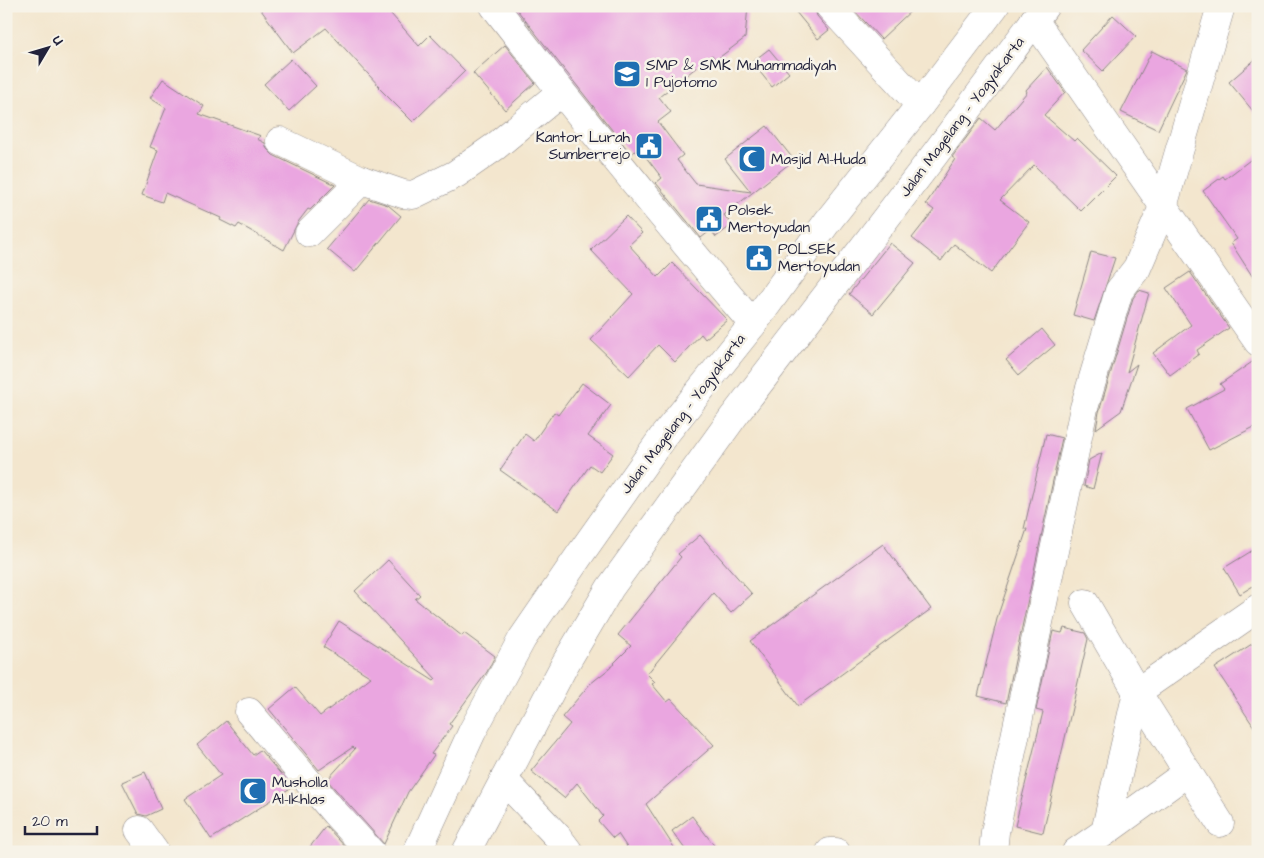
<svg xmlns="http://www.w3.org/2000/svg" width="1264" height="858" viewBox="0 0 1264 858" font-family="'Architects Daughter',sans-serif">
<rect width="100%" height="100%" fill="#f7f3e8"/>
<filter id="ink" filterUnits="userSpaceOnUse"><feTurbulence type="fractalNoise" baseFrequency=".02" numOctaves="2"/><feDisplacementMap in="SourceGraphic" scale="10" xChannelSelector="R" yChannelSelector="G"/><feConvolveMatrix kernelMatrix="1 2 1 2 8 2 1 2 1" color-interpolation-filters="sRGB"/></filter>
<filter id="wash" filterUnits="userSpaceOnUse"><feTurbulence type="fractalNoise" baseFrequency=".0096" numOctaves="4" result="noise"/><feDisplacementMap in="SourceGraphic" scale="20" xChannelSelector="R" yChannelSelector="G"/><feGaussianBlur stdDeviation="1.12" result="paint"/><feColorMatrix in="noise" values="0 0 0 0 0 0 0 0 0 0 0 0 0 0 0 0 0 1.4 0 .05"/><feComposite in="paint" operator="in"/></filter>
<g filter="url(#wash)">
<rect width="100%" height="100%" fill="#f3e6ce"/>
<g id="blocks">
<g fill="#eaa6e0">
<polygon points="258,6 384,6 419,46 430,35 465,71 413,122 378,87 379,86 326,28 293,53"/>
<polygon points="514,6 748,6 745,38 716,60 712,55 659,97 671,112 658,122 683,155 677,160 696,184 751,192 725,159 767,126 794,160 724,215 732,225 716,237 711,230 701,238 656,183 662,178 639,148 631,154"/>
<polygon points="791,6 814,6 817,16 829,30 818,39"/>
<polygon points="850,6 916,6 881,39"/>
<polygon points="1113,15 1136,36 1103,71 1081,50"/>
<polygon points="505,45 535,83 505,110 473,73"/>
<polygon points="769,49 789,73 772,87 752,62"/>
<polygon points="1152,51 1187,69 1158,130 1121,112"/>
<polygon points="1258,57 1258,117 1229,82"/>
<polygon points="291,59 316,86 289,111 264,84"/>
<polygon points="1047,67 1065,92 1044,115 1074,141 1077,138 1116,176 1081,211 1034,165 1000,200 1029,222 991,273 954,244 941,261 912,238 934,210 926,204 955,159 952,157 981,118 995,130 1027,92 1026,90"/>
<polygon points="163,79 204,106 199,114 261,136 257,139 265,143 267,149 273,155 335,185 310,210 308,209 298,222 284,250 239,224 236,228 220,220 221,218 165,193 162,202 142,195 158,150 150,147 166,108 150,98"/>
<polygon points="1258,154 1258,285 1231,243 1237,239 1203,191 1223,176 1225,179"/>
<polygon points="369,199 388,205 401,216 355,272 327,249"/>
<polygon points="626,216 642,233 629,245 658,277 672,263 727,320 705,339 701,334 675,362 658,345 629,376 591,340 633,294 591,250"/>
<polygon points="890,243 915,263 873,314 849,294"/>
<polygon points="1091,252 1115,258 1094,321 1073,315"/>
<polygon points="1190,272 1229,328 1197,350 1199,354 1170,375 1153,353 1191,325 1166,288"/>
<polygon points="1139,290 1149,293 1127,372 1137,364 1121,411 1096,429 1099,412 1133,298"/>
<polygon points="1042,329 1055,345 1019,375 1006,360"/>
<polygon points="1258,358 1258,425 1209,450 1187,409 1224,389 1220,384"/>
<polygon points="582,383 611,405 588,436 613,454 600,472 590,465 558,511 500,470 525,434 534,441 554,412 558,415"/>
<polygon points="1046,434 1062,438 1006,703 978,696 998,615 1027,529 1024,529"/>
<polygon points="1102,453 1093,489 1084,486 1089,460"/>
<polygon points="700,535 752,594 731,613 713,593 647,674 655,682 652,684 667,702 671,699 714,745 646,804 677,852 630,852 618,834 613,838 598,821 603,816 577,783 564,798 531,771 570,724 562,717 590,684 615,664 614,663 631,646 618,635 681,557 678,554"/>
<polygon points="883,544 931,609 798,706 750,641"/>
<polygon points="1258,547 1258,583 1240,594 1224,568"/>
<polygon points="388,560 420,595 415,599 462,636 464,633 495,656 487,672 449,724 452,726 431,754 434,755 408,792 384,844 327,780 355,749 353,747 319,770 269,709 295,687 320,716 371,677 323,647 339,621 434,681 436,679 355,591"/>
<polygon points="1064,628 1085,633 1088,639 1043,833 1015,826 1043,712 1036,710 1053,631 1062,633"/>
<polygon points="1258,640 1258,733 1215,668"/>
<polygon points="226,721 253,755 260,750 292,787 211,839 185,799 221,775 197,745"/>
<polygon points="145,772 161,809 146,816 138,814 122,782"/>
<polygon points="692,816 719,852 687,852 672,831"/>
<polygon points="326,826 350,852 306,852"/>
</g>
</g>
</g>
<g filter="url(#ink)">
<use href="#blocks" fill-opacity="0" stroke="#8a8484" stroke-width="1"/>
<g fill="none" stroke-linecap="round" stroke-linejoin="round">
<defs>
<g id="minor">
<path d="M 494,6 C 578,114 664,220 753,324"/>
<polyline points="829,6 920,105"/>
<polyline points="1034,20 1258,342"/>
<polyline points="280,141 362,180 403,194 413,195 456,174 496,146 561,92"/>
<polyline points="309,233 362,180"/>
<polyline points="1085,603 1137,692 1220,823"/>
<polyline points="249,712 335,813 371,852"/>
<polyline points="504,780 557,836 569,852"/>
<polyline points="139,830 155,852"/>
<polyline points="1105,832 1188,772"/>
<polyline points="830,852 836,852"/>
<polyline points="993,852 995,832 1084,408 1119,291 1137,268 1163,207 1221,6"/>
<polyline points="1076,852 1105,832 1137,692 1258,608"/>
</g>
<g id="highway">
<polyline points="417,852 472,732 522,639 581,553 662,438 753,324 828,221 920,105 995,6"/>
<polyline points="466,852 565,664 610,588 734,416 935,154 1045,6"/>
</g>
</defs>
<use href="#minor" stroke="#8a8484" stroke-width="29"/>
<use href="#highway" stroke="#8a8484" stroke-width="29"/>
<use href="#minor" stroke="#fff" stroke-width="28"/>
<use href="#highway" stroke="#fff" stroke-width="28"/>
</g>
</g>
<defs>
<symbol id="school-square" viewBox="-11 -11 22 22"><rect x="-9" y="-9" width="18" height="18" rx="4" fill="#1f6fb2" stroke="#f7f3e8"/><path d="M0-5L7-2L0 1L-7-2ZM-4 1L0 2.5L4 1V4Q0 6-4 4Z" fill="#fff"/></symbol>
<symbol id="civic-square" viewBox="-11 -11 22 22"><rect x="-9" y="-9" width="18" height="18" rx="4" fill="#1f6fb2" stroke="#f7f3e8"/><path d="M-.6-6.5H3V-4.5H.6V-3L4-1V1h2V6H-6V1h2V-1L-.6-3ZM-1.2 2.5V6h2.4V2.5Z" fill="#fff"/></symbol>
<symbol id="mosque-square" viewBox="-11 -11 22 22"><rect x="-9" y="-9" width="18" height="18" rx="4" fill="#1f6fb2" stroke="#f7f3e8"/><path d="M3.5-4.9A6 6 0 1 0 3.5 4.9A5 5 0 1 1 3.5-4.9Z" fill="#fff"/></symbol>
</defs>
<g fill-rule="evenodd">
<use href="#school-square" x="611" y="58" width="32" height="32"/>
<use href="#civic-square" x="633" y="130" width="32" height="32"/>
<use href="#mosque-square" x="736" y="143" width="32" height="32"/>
<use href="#civic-square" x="693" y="203" width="32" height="32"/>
<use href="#civic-square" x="743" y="242" width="32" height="32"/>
<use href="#mosque-square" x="237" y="775" width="32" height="32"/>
</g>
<g text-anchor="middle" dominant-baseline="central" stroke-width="5" stroke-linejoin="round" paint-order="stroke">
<g font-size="15" fill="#22223b" stroke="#f7f3e8" text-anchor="start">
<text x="646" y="65">SMP &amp; SMK Muhammadiyah<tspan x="646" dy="17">1 Pujotomo</tspan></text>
<text x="630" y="137" text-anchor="end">Kantor Lurah<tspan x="630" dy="17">Sumberrejo</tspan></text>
<text x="771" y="159">Masjid Al-Huda</text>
<text x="728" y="210">Polsek<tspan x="728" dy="17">Mertoyudan</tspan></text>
<text x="778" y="249">POLSEK<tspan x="778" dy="17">Mertoyudan</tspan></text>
<text x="272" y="782">Musholla<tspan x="272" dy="17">Al-Ikhlas</tspan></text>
</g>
<g font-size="15" fill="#22223b" stroke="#f7f3e8">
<text transform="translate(962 117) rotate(-53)">Jalan Magelang - Yogyakarta</text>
<text transform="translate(683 414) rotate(-53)">Jalan Magelang - Yogyakarta</text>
</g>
</g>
<rect width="1264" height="858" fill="none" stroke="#f7f3e8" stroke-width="25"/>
<g transform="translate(48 48) rotate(52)" stroke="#f7f3e8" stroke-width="4" paint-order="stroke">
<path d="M0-4L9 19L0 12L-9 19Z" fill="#22223b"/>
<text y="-8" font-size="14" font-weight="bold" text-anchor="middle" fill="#22223b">U</text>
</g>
<path d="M25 826v8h72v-8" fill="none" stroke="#22223b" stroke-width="2.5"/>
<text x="32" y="826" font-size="15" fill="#22223b" stroke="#f7f3e8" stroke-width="4" paint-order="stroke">20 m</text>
</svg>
